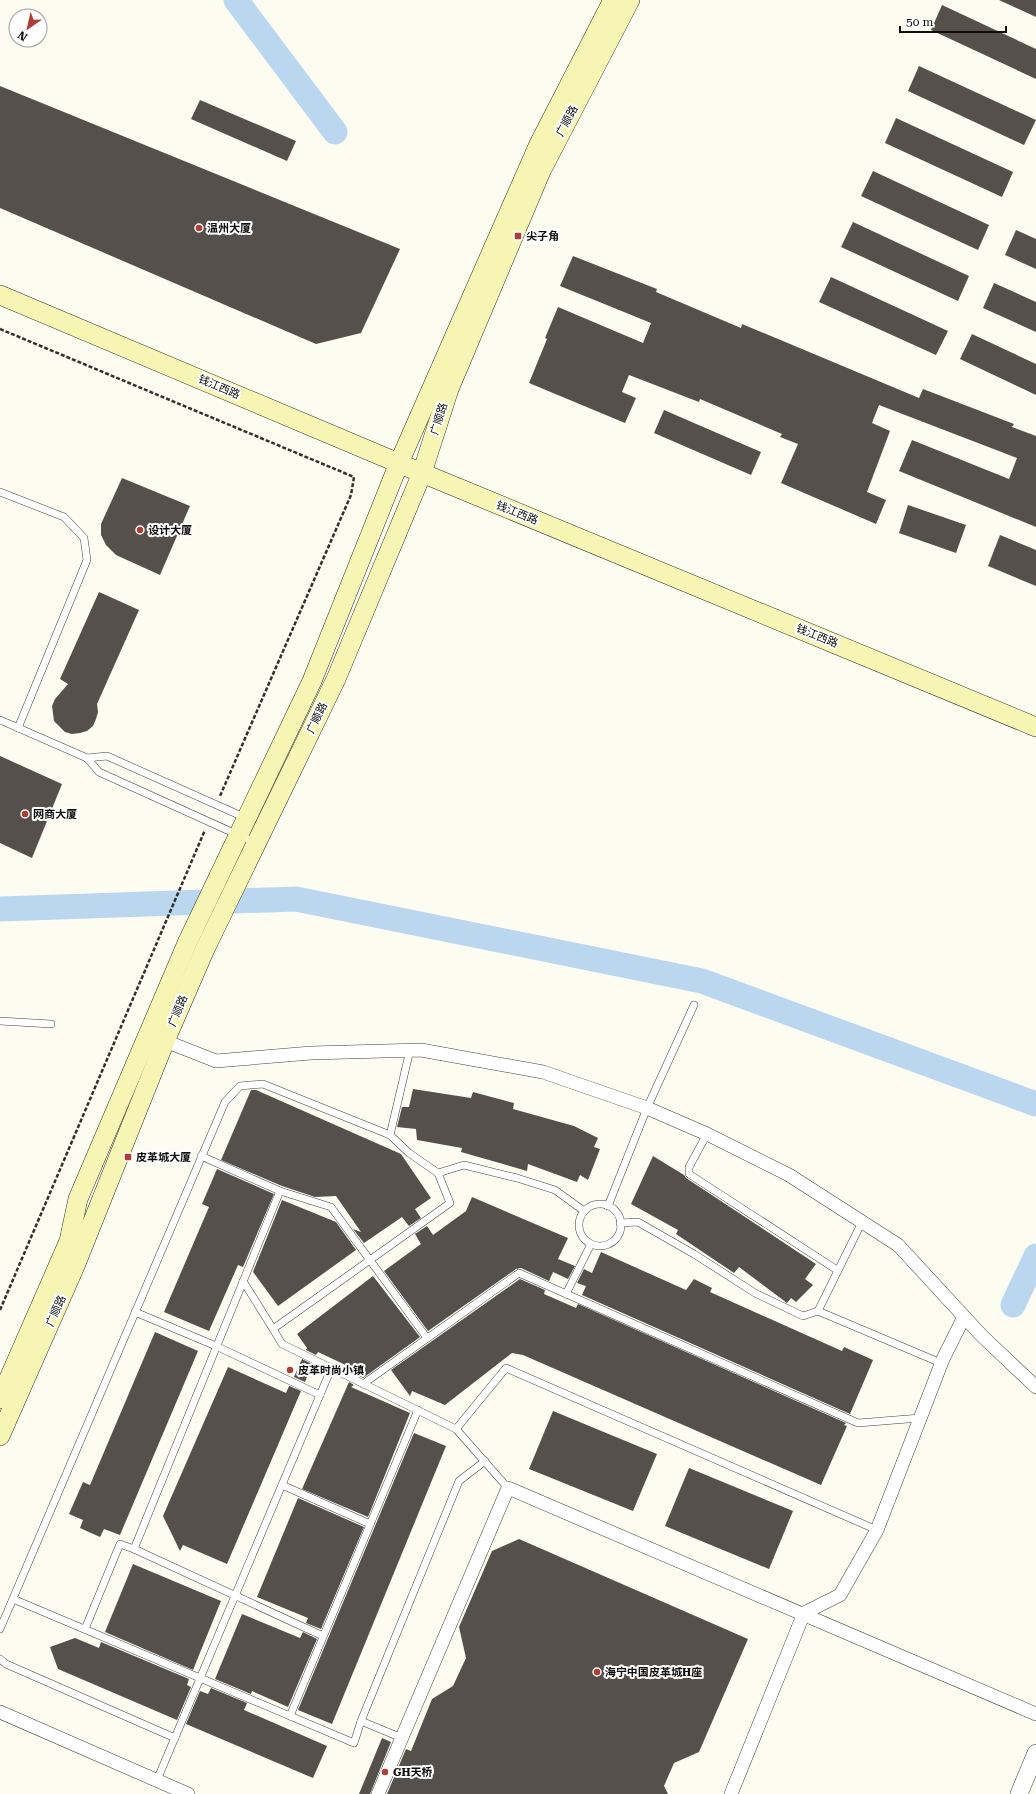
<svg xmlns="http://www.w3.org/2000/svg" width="1036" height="1794" viewBox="0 0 1036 1794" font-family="'Roboto Serif','Noto Sans SC',serif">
<rect width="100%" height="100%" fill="#fdfcf1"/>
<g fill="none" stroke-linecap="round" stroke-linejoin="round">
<g stroke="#bbd7ef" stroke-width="25">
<polyline points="236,0 335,132"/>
<polyline points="0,909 296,899 702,981 1036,1104"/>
<polyline points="1013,1305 1036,1256"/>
</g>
</g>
<g fill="#55504c">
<polygon points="999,0 1036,0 1036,17"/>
<polygon points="942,5 1036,49 1036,79 931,30"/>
<polygon points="919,66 1036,120 1024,145 908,91"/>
<polygon points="0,86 400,249 361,333 316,344 0,208"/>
<polygon points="200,100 296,141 287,161 191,119"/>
<polygon points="896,118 1013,172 1002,197 885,143"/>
<polygon points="873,171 989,225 978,250 861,196"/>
<polygon points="853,222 969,276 958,301 841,247"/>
<polygon points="1016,230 1036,239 1036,269 1005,255"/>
<polygon points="573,256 657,289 656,292 741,328 742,324 919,398 923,389 1014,424 1012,427 1036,436 1036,527 899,471 912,440 1009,479 1017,458 879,405 872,423 890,431 867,492 886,500 876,524 781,483 798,444 780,437 782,434 700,399 699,402 629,375 622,392 636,398 625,423 529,383 547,339 545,338 558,307 643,343 651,323 560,286"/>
<polygon points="831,277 948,331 936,355 819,302"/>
<polygon points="994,283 1036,302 1036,332 983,308"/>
<polygon points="972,334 1036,364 1036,395 960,359"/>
<polygon points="664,410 761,452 751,475 654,433"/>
<polygon points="122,478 190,506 160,575 116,555 106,545 101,535 101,524"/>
<polygon points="908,505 966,525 956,553 899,533"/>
<polygon points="1000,535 1036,550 1036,586 988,566"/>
<polygon points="99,592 139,610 97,704 98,712 96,719 93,726 87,731 80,733 72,734 65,732 54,721 52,706 55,699 68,684 60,679"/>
<polygon points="0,756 62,784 32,858 0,843"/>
<polygon points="413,1089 471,1098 473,1092 514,1103 513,1109 574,1126 598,1138 594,1147 600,1149 588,1180 580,1175 577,1182 528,1164 527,1171 461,1152 462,1148 417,1140 416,1129 397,1127 402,1107 409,1107"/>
<polygon points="251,1090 256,1090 401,1154 431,1198 415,1209 421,1218 409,1226 402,1217 364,1243 353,1229 361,1232 336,1196 315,1197 282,1186 221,1160"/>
<polygon points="653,1156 684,1175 686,1178 816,1264 805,1279 813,1285 796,1302 791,1298 787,1303 739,1267 734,1273 676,1234 678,1230 631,1204"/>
<polygon points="217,1169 274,1194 243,1267 238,1265 209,1331 164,1312 209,1207 202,1204"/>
<polygon points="472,1197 568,1238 558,1259 575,1266 568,1279 553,1272 549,1281 521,1268 516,1269 428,1331 384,1271 421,1244 415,1234 427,1226 433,1235 466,1211"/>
<polygon points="282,1200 336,1222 356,1250 278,1306 253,1272"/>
<polygon points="601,1252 686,1290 694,1279 712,1288 710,1292 842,1351 844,1347 873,1360 850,1414 582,1295 586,1286 577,1283 584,1269 592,1273"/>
<polygon points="373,1276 420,1337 363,1378 353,1373 354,1369 318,1352 316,1355 306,1350 307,1348 297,1334"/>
<polygon points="520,1279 545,1290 544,1294 576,1308 578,1304 846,1423 844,1425 847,1426 821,1485 523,1355 512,1353 445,1405 412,1391 410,1396 391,1370"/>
<polygon points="155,1332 198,1351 120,1535 104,1529 100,1537 80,1528 83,1520 69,1514 83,1482 90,1485"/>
<polygon points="302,1359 312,1364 305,1382 294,1377"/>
<polygon points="228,1367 286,1393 289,1386 301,1391 227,1564 183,1545 180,1551 163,1516"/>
<polygon points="349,1382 354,1385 351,1387 410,1413 368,1517 302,1489"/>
<polygon points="553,1411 657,1454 633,1511 529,1469"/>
<polygon points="414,1433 446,1446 332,1724 298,1710"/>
<polygon points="689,1468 793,1511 769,1569 665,1526"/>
<polygon points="298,1498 364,1527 321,1629 306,1623 308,1618 257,1597"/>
<polygon points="519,1539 748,1639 699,1752 674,1763 664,1786 668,1794 387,1794 406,1749 411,1751 432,1699 453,1686 466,1658 459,1627 492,1551"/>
<polygon points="133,1564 221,1601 193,1670 105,1632"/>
<polygon points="242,1614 300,1638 303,1632 317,1639 288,1707 252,1691 251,1694 215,1679"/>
<polygon points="75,1638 99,1648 101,1642 189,1679 187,1685 191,1687 177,1720 58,1669 50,1647"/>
<polygon points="211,1688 247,1703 244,1710 327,1746 313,1778 186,1724 200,1691 208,1694"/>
<polygon points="382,1738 391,1742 370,1794 359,1794"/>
</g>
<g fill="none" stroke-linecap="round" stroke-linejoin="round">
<defs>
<g id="service">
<polyline points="0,492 64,517 84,538 87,560 18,728"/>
<polyline points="0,720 87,758 99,772 256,843"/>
<polyline points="87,758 107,756 246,818"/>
<polyline points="0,1021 51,1024"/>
<polyline points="410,1050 390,1135 409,1153 438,1173 450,1203 273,1329 282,1344 456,1429 508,1488"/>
<polyline points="707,1134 689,1167 689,1174 837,1270"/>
<polyline points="201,1156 280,1191 331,1207 427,1338"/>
<polyline points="438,1173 464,1165 517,1178 555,1190 584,1211"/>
<circle cx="600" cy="1225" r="21"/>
<polyline points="608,1206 647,1108 694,1005"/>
<polyline points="620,1223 638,1222 694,1254 755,1293 803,1316 818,1311 941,1363"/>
<polyline points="243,1281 273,1329"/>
<polyline points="566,1294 591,1244"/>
<polyline points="818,1311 862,1222"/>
<polyline points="135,1312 216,1346 320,1395"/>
<polyline points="363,1384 519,1273 858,1423 920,1418"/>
<polyline points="456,1429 506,1368 877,1530"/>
<polyline points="282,1485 370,1524"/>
<polyline points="134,1549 323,1636"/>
<polyline points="13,1599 354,1743 361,1721 459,1481 485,1461"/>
<polyline points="0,1629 225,1102 240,1086 263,1084 390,1135"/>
<polyline points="85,1629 120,1544 134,1549 280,1191"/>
<polyline points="0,1659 6,1664 175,1738"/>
<polyline points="290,1716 418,1410"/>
<polyline points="361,1721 402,1738"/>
<polyline points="157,1780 331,1369"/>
</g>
<g id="minor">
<polyline points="165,1041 216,1061 311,1053 421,1050 543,1072 647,1108 707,1134 789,1175 898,1245 982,1336 1036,1387"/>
<polyline points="0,1712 188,1794"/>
<polyline points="378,1794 508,1488 1036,1714"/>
<polyline points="731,1794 804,1613 840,1595 877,1530 943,1359 964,1317"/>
</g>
<polyline id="tertiary" points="1019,1794 1036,1753"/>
<g id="secondary">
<polyline points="0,295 422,473 1036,727"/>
<polyline points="0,1399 69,1241 78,1199 188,941 312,681 399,463 539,144 613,0"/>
<polyline points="0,1436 75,1266 165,1041 205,949 336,679 422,473 449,389 541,171 630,0"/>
</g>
</defs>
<use href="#service" stroke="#414141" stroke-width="8"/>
<use href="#minor" stroke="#414141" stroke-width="14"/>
<use href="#tertiary" stroke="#414141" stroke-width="18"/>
<use href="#secondary" stroke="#303030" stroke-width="20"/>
<g stroke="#303030" stroke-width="2.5" stroke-dasharray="4 2" stroke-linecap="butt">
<polyline points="0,329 354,477 351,495 220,796"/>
<polyline points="0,1310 205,830"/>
</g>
<use href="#service" stroke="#fff" stroke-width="7"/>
<use href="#minor" stroke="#fff" stroke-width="13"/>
<use href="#tertiary" stroke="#fff" stroke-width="17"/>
<use href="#secondary" stroke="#f6f5b3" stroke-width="19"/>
</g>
<g fill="#af3c35" stroke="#fff" stroke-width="1.5">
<circle cx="199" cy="228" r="4"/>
<rect x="514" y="232" width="8" height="8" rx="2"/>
<circle cx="140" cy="530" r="4"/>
<circle cx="25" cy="814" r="4"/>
<rect x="124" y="1153" width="8" height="8" rx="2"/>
<circle cx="290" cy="1370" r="4"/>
<circle cx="597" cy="1672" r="4"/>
<circle cx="385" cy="1772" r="4"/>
</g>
<g text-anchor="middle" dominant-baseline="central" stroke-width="4" stroke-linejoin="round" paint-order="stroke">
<g font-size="11" fill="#0e0e0e" stroke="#fff">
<text transform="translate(567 121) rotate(-62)">广顺路</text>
<text transform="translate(219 387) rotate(23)">钱江西路</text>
<text transform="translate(439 419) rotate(-73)">广顺路</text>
<text transform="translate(517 513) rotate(22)">钱江西路</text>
<text transform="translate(817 636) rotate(22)">钱江西路</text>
<text transform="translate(317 718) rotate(-64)">广顺路</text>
<text transform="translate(178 1011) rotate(-67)">广顺路</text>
<text transform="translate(56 1311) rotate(-66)">广顺路</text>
</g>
<g font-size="11" font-weight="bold" fill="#0e0e0e" stroke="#fff" text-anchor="start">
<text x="207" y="228">温州大厦</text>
<text x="526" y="236">尖子角</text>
<text x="148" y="530">设计大厦</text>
<text x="33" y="814">网商大厦</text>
<text x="136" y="1157">皮革城大厦</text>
<text x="298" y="1370">皮革时尚小镇</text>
<text x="605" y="1672">海宁中国皮革城H座</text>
<text x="393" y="1772">GH天桥</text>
</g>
</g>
<g transform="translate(28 28) rotate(214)"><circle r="19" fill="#ffffff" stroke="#9f9f9f"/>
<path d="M0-3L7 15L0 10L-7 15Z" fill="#af3c35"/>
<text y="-6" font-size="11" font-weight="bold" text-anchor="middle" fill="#0e0e0e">N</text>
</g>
<path d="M900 26v6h106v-6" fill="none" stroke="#0e0e0e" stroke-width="2"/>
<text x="906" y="26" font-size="12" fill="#0e0e0e" stroke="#ffffff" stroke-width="3" paint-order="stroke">50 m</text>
</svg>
